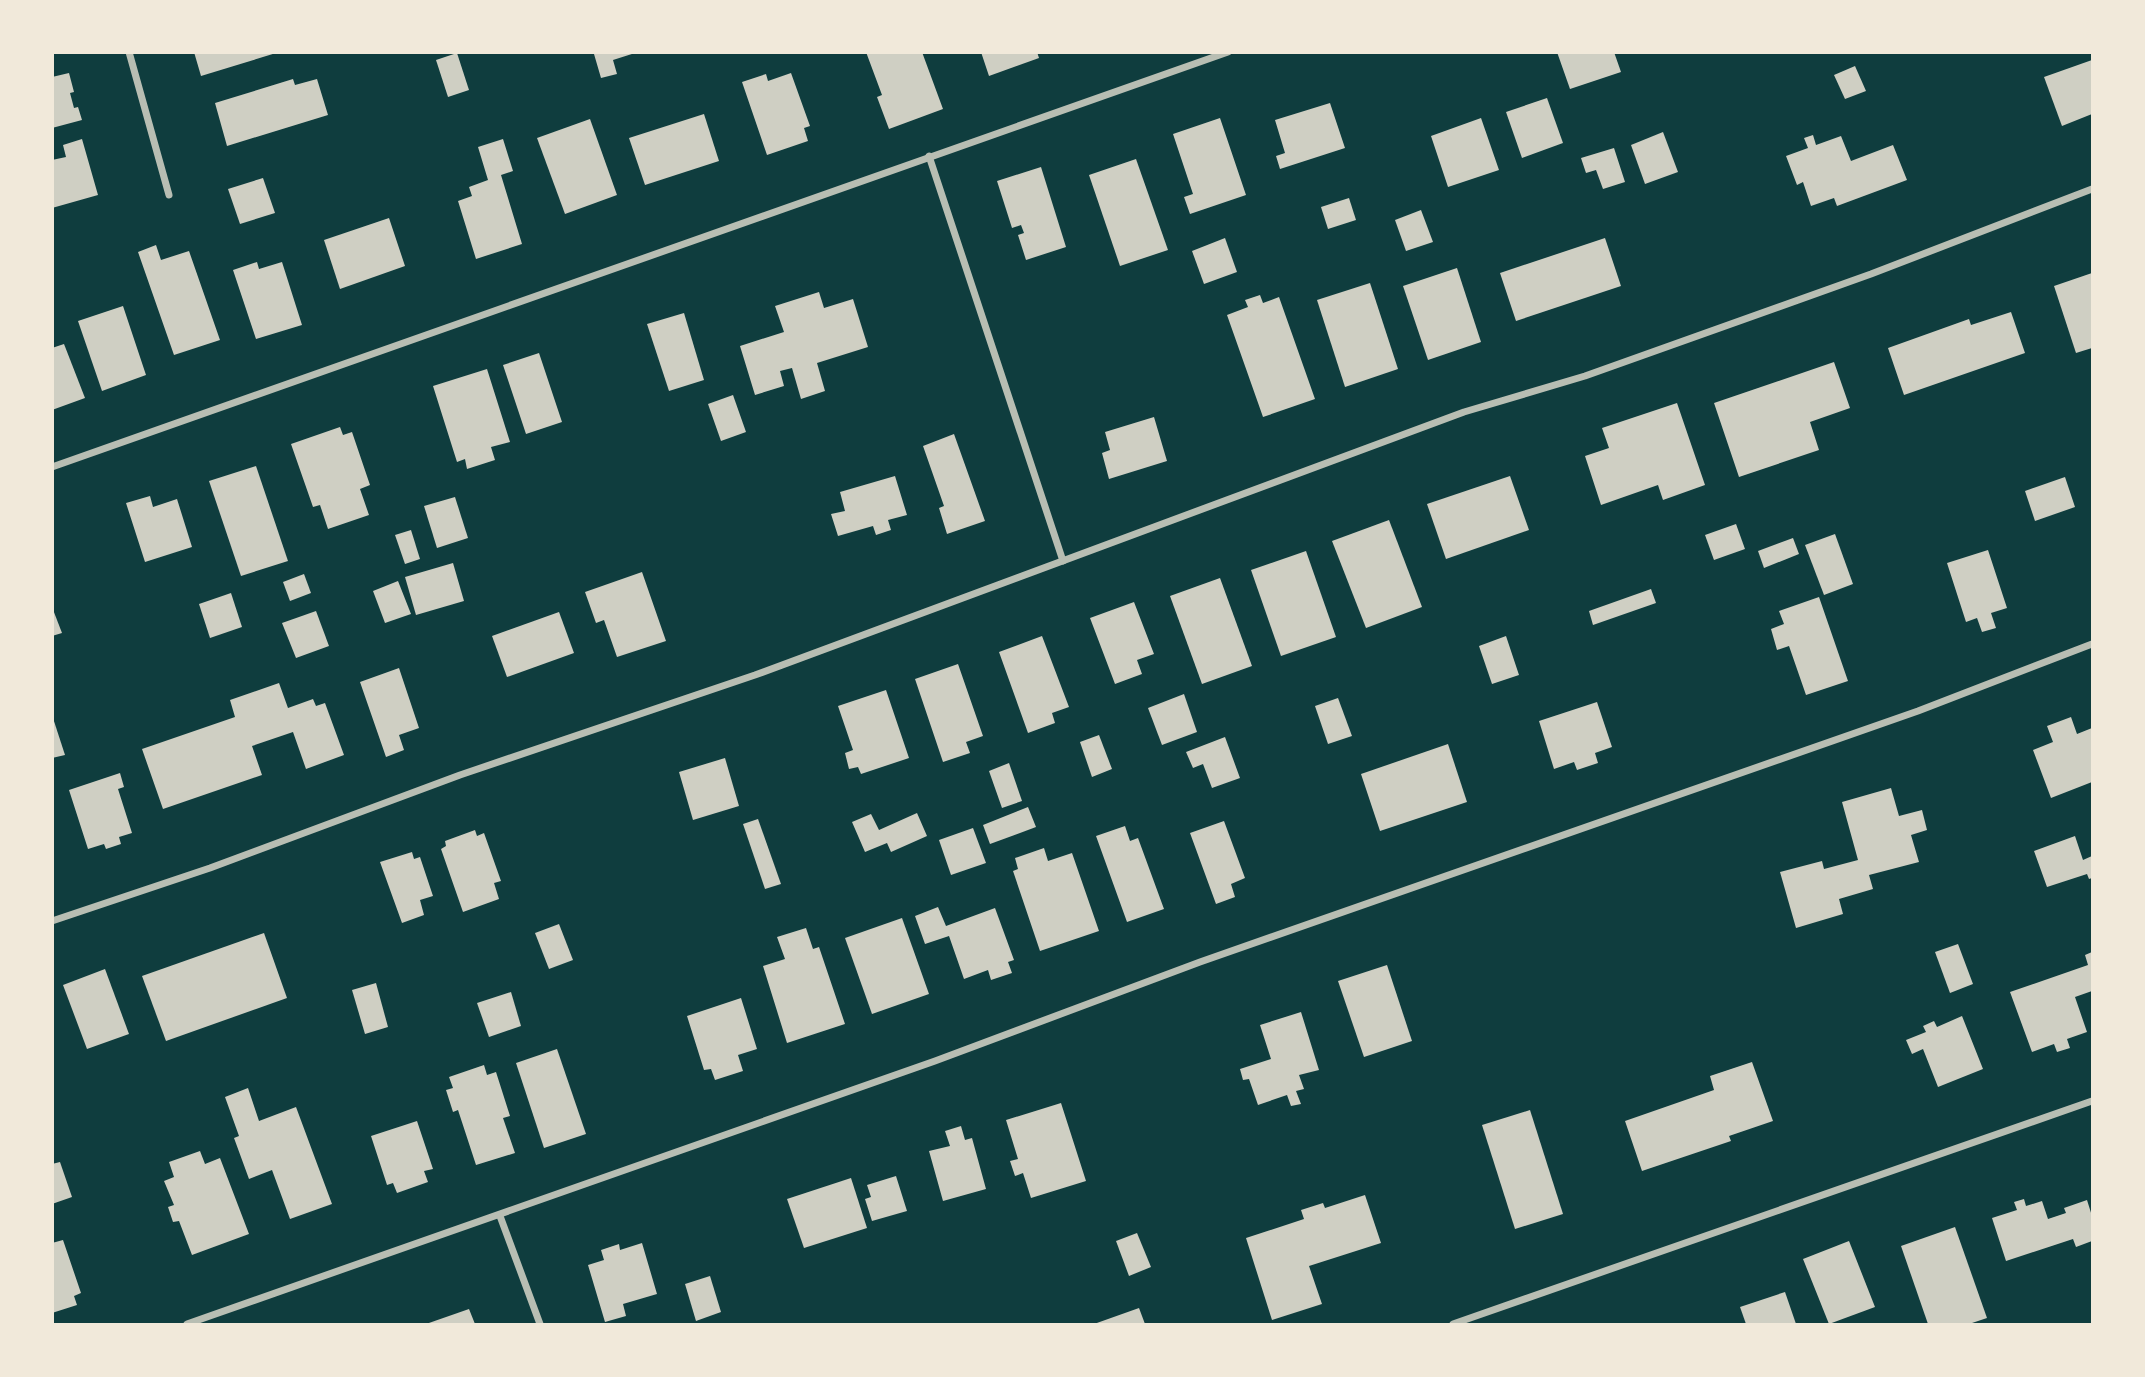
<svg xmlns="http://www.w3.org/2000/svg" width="2145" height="1377" viewBox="0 0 2145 1377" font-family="'Nunito Sans',sans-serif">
<rect width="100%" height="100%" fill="#0f3d3e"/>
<g fill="#cfcfc3">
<polygon points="194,52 276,52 276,53 201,76"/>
<polygon points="599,52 635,52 635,53 613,60 617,74 601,78 594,54"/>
<polygon points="866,52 922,52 943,109 889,129 877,97 882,95"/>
<polygon points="981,52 1037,52 1039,58 989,76"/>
<polygon points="1557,52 1614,52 1621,72 1570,89"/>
<polygon points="457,53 469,90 448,97 436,60"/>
<polygon points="2092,60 2092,114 2062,126 2044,77"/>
<polygon points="1855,66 1866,91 1845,99 1834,75"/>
<polygon points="69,73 74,92 70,93 74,108 78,107 82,120 52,128 52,77"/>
<polygon points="791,73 810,126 804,128 808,141 767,155 742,82 766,74 768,81"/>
<polygon points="293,79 295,85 317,79 328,115 227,146 215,103"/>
<polygon points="1547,98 1563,143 1522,158 1506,112"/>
<polygon points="1330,103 1345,148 1280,169 1276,156 1285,153 1275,120"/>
<polygon points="704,114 719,161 645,185 629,138"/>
<polygon points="1220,118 1246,195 1190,214 1184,197 1193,194 1173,134"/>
<polygon points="1481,118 1499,170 1448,187 1431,136"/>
<polygon points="590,119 617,195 565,214 537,138"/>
<polygon points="1663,132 1678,172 1645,184 1631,145"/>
<polygon points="1813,135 1816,145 1841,136 1851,161 1893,145 1907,180 1837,206 1834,198 1811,206 1803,182 1797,185 1786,156 1808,148 1804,138"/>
<polygon points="82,139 98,195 52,208 52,160 66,157 63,145"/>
<polygon points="503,139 513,171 501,175 522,244 476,259 458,201 472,196 469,187 488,180 478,147"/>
<polygon points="1614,148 1625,182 1603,189 1596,170 1586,173 1581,158"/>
<polygon points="1136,159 1168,250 1120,266 1089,175"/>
<polygon points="1041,167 1066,247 1026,260 1018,235 1024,233 1021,225 1012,228 997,181"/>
<polygon points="263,178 275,213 240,224 228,189"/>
<polygon points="1349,198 1356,220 1328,229 1321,207"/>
<polygon points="1421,210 1433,242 1406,251 1395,220"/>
<polygon points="389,218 405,266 340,289 324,240"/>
<polygon points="1225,238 1237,272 1204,284 1192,251"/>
<polygon points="1605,238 1621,286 1516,321 1500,273"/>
<polygon points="156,245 161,260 189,251 220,340 174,355 138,252"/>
<polygon points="257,262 259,269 282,262 302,325 256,339 233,270"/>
<polygon points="1457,268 1481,342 1428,360 1403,286"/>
<polygon points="2092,273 2092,348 2076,353 2054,286"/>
<polygon points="1370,283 1398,369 1345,387 1317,300"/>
<polygon points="819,292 824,308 853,299 868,347 817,363 825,391 801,399 792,368 780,371 784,386 755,395 740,346 784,332 775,306"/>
<polygon points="1260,295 1263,303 1279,297 1315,399 1263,417 1227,315 1248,307 1245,300"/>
<polygon points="123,306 146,375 102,391 78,321"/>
<polygon points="2011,312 2025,353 1904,395 1888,348 1969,319 1971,325"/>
<polygon points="684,313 704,380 669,391 647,324"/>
<polygon points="64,344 85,398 52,410 52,348"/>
<polygon points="539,353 562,422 526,434 503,365"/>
<polygon points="1834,362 1850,408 1810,422 1819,450 1739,477 1714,403"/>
<polygon points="487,369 510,442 491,447 495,460 467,469 465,459 457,462 433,386"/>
<polygon points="733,395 746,432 721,441 708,404"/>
<polygon points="1677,403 1705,485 1663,500 1658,485 1601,505 1585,456 1609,448 1602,428"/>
<polygon points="1154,417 1167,461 1109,479 1102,453 1110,450 1105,432"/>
<polygon points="340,427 343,435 352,432 370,485 360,489 369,515 328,529 320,505 313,507 291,444"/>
<polygon points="954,434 985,521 947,534 939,508 944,506 923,446"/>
<polygon points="256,466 288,561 241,576 209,481"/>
<polygon points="895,476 907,515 888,520 891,530 876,535 873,526 838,536 831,514 845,511 840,492"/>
<polygon points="1510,476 1529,530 1446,559 1427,504"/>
<polygon points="2065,477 2075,507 2035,521 2025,491"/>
<polygon points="150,496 153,507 177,499 192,547 145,562 126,503"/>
<polygon points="455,497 468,538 437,548 424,506"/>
<polygon points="1389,520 1422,607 1366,628 1332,541"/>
<polygon points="1736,524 1745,549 1714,560 1705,535"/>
<polygon points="411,530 420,559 405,564 395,535"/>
<polygon points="1835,534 1853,584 1824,595 1805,545"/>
<polygon points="1793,538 1799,554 1764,568 1758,551"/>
<polygon points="1988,550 2007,608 1991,613 1996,628 1982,632 1977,618 1966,622 1947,563"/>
<polygon points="1306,551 1336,637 1281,656 1251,570"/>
<polygon points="453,563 464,601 416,615 405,577"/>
<polygon points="642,572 666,641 617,657 604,620 596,623 585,592"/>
<polygon points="304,574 311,593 290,601 283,582"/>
<polygon points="1220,578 1252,666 1202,684 1170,596"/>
<polygon points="398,581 411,614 385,623 373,591"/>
<polygon points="1651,589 1656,603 1593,625 1589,611"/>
<polygon points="231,593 242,627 210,638 199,604"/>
<polygon points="1819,597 1848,681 1806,695 1789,646 1777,650 1771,629 1784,624 1779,611"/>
<polygon points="1134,602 1154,654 1137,660 1142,674 1115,684 1090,618"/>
<polygon points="52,607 62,633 52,636"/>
<polygon points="316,611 329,646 296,658 282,623"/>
<polygon points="559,612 574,653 507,677 492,636"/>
<polygon points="1042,636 1069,707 1052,713 1055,723 1028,733 999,652"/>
<polygon points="1506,636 1519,675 1492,684 1479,646"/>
<polygon points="958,664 983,736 966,742 970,753 943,762 915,679"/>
<polygon points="399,668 419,728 399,735 404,750 386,757 360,682"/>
<polygon points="279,683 288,708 313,699 316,706 325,703 344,755 306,769 293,732 252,746 262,775 163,809 142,749 235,717 230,700"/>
<polygon points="886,690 909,758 861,774 858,767 849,769 845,753 853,750 838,706"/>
<polygon points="1184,694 1197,732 1162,745 1148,708"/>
<polygon points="1338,698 1352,736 1328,744 1315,706"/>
<polygon points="1597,702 1612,747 1595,753 1598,763 1577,770 1574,762 1554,769 1539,721"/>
<polygon points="52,715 65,755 52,758"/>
<polygon points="2071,717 2077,734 2092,728 2092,782 2051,798 2033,750 2053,742 2047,726"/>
<polygon points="1099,735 1112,769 1092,777 1080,742"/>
<polygon points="1225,737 1240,778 1212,788 1203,764 1193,768 1186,752"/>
<polygon points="1448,744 1467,802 1380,831 1361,774"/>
<polygon points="725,758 739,806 693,820 679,772"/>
<polygon points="1009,763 1022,801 1002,808 989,771"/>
<polygon points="120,773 124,787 118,789 132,833 119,837 121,844 106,849 104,844 88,849 69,790"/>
<polygon points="1891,788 1899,816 1922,810 1927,830 1911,835 1919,862 1869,875 1873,889 1839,899 1843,914 1796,928 1780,872 1822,861 1824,869 1858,860 1842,802"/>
<polygon points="1028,807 1036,827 990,844 983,825"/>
<polygon points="917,813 927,836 891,852 887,843 865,852 852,822 871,814 879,830"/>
<polygon points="758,819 781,884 765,889 743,824"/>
<polygon points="1224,821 1245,878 1231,884 1235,897 1216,904 1190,833"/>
<polygon points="1125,826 1130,841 1138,838 1164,909 1127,922 1096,836"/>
<polygon points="973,828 986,863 951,875 939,840"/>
<polygon points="475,830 477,836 484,833 501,881 494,883 499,899 463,912 441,849 446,846 445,841"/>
<polygon points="2075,836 2083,860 2092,856 2092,878 2089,879 2087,874 2047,887 2034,851"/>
<polygon points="1044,848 1048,861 1072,853 1099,931 1040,951 1013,871 1018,869 1015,858"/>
<polygon points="412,852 414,859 420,857 433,896 420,900 424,915 402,923 380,862"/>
<polygon points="938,907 946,926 995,908 1014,960 1008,962 1012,973 991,980 988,970 964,979 949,936 925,944 915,916"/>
<polygon points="902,918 929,994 872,1014 845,938"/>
<polygon points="559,924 573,960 549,969 535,933"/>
<polygon points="806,928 813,949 819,947 845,1024 787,1043 763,966 785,959 777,937"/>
<polygon points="264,933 287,998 166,1041 142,976"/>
<polygon points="1958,944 1973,984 1950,993 1935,952"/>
<polygon points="2092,952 2092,991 2075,997 2087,1032 2067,1039 2070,1048 2057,1052 2054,1044 2032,1052 2010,992 2088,965 2085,955"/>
<polygon points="1387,965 1412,1041 1364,1057 1338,981"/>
<polygon points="105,969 129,1034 87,1049 63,985"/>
<polygon points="376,983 388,1027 365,1034 352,990"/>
<polygon points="511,992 521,1026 489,1037 477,1003"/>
<polygon points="741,998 757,1049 738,1055 743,1071 715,1080 711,1069 704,1070 687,1016"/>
<polygon points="1301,1012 1319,1070 1299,1075 1304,1089 1296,1091 1301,1104 1291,1106 1287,1095 1258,1105 1249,1079 1243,1080 1240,1069 1271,1059 1260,1025"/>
<polygon points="1962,1016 1983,1069 1938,1087 1923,1049 1912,1054 1906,1040 1926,1032 1923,1026 1934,1021 1937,1027"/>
<polygon points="557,1049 586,1134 544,1148 516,1063"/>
<polygon points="1752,1062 1773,1121 1729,1136 1731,1141 1642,1171 1625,1121 1714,1090 1710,1076"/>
<polygon points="484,1065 487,1075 496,1072 510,1116 503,1118 515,1153 476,1165 458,1110 453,1112 446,1090 453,1088 449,1077"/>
<polygon points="248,1088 259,1121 296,1107 332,1204 290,1219 272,1170 249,1179 234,1138 239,1136 225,1097"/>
<polygon points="1061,1103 1086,1181 1031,1198 1023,1173 1015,1176 1010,1161 1018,1159 1006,1120"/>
<polygon points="1530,1110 1563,1214 1515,1229 1482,1125"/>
<polygon points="417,1121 433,1169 424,1171 428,1182 397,1193 393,1183 387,1185 371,1136"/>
<polygon points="961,1126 965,1140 972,1138 986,1189 943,1201 929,1151 950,1146 945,1131"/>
<polygon points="200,1151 205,1164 220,1158 249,1234 192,1255 179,1221 173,1222 168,1207 174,1205 164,1181 174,1177 169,1162"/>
<polygon points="60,1162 72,1197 52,1204 52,1164"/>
<polygon points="896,1176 907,1211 872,1221 865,1199 871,1197 867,1185"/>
<polygon points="851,1178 867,1228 804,1248 787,1199"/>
<polygon points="1365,1195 1381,1243 1309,1266 1322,1304 1272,1320 1246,1238 1304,1219 1301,1210 1323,1203 1325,1208"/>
<polygon points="2024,1199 2026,1206 2042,1201 2048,1219 2066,1213 2064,1208 2087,1200 2092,1216 2092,1241 2076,1247 2073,1239 2006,1261 1992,1218 2017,1210 2014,1202"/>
<polygon points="1955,1227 1987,1318 1969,1324 1928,1324 1901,1246"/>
<polygon points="1137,1233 1151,1267 1129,1276 1116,1241"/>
<polygon points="63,1240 81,1293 74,1296 77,1305 52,1313 52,1243"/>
<polygon points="1849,1241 1875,1307 1829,1324 1803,1259"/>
<polygon points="642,1243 657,1294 623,1304 626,1316 605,1322 588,1265 604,1260 601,1250 619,1244 620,1250"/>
<polygon points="710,1276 721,1312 696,1321 685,1284"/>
<polygon points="1785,1292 1796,1324 1746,1324 1740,1307"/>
<polygon points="1139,1308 1145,1324 1094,1324"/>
<polygon points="469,1309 475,1324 426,1324"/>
</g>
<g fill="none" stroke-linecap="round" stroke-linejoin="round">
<g stroke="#b8beb3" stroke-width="7">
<polyline points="129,52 169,195"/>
<polyline points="929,156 1063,561"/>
<polyline points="52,467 1228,52"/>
<polyline points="52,921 210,868 460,775 755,675 1464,412 1585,376 1871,274 2092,189"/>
<polyline points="500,1216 540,1324"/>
<polyline points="187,1324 935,1061 1200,962 1918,711 2092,644"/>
<polyline points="1453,1324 2092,1101"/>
</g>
</g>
<rect width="2145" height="1377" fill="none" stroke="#f1e9da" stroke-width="108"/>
</svg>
